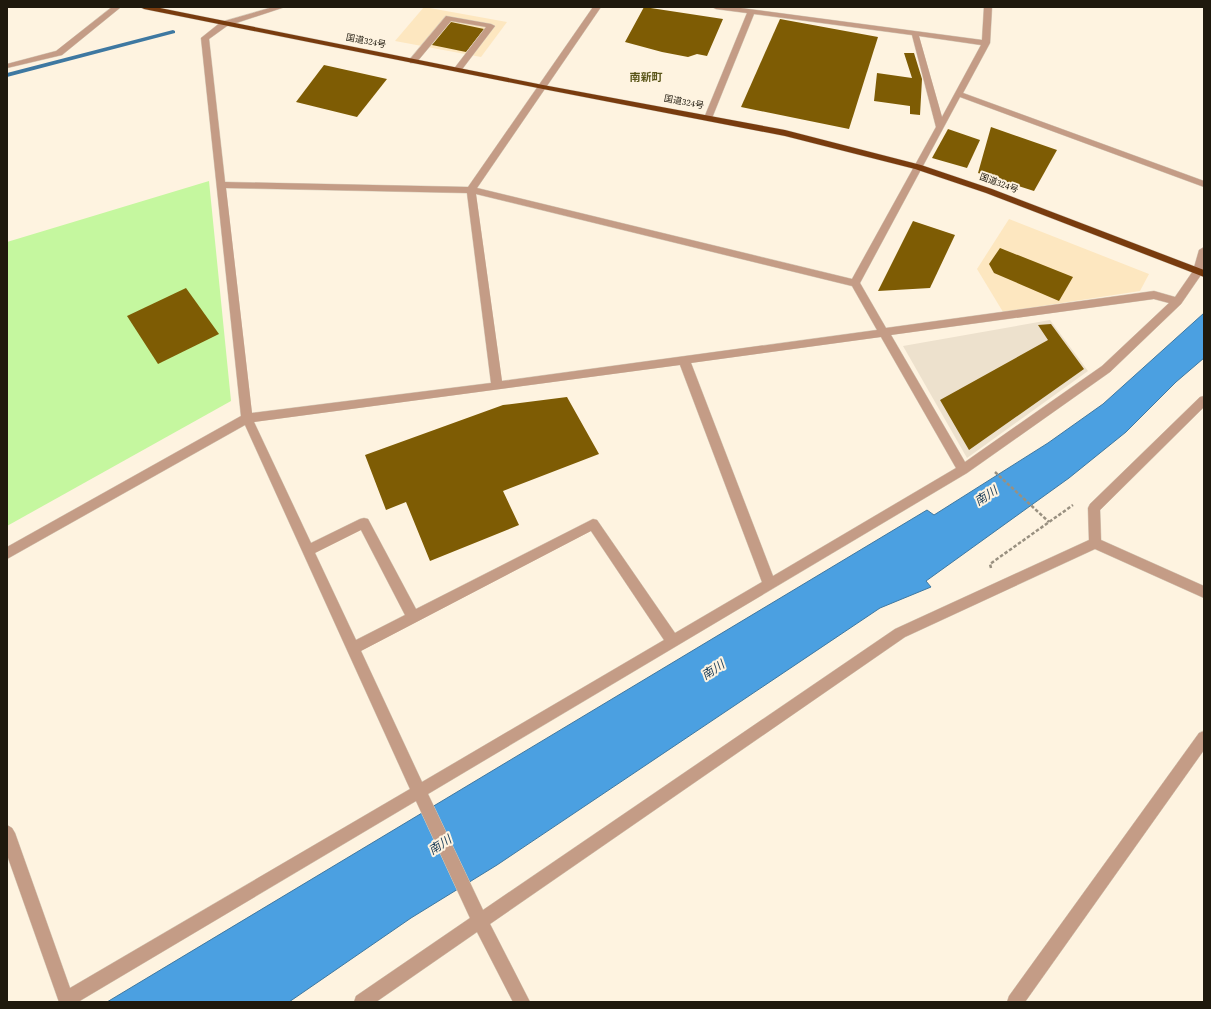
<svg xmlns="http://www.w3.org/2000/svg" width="1211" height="1009" viewBox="0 0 1211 1009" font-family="'Source Serif 4','Noto Sans JP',serif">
<rect width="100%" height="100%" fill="#fef3e0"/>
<g fill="#fde7c0">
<polygon points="424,7 507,22 481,57 395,41"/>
<polygon points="1009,219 1149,274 1140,291 1003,312 977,269"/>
</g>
<polygon fill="#ede1cd" points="1050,320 1088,371 967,458 903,346"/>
<polygon fill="#c5f79f" points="209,181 231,401 7,526 7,242"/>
<polygon fill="#4ba0e1" stroke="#3e78a1" points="1204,313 1204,358 1176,382 1126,432 1069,478 926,581 931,587 880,608 497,865 411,918 289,1002 107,1002 927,510 934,515 1048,443 1103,404"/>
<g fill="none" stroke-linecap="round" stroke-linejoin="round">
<polygon fill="#3e78a1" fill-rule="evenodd" points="173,30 175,31 175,33 7,77 7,73"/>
</g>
<g fill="#7e5c04">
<polygon points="644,7 723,19 707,56 697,54 688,57 662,52 625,42"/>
<polygon points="780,19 878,37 849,129 741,107"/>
<polygon points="451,22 484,29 466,52 432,45"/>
<polygon points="904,53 914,53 922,79 920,115 910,114 910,106 874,101 877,73 912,78"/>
<polygon points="324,65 387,79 357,117 296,102"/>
<polygon points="991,127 1057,150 1034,191 978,173"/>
<polygon points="948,129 980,140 967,168 932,158"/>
<polygon points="913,221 955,235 930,288 878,291"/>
<polygon points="1000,248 1073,277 1059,301 994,273 989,264"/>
<polygon points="186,288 219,334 158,364 127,316"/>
<polygon points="1051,324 1084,369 969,450 940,400 1048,340 1038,325"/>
<polygon points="567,397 599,454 503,491 519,525 430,561 406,502 386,510 365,455 503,405"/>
</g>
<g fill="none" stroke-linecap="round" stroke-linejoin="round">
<defs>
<g id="minor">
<polygon points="112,7 121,7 62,55 7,68 7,64 56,51"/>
<path d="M 273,7 L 285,7 L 227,26 L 209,39 L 225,182 L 468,187 L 593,7 L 601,7 L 477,188 L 852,279 L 936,127 L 912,35 L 754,14 L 712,118 L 708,121 L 704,118 L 747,13 L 716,9 L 712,7 L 733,7 L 982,40 L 984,7 L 992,7 L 990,43 L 963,93 L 1204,181 L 1204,187 L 960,97 L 860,283 L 886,328 L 1154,291 L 1175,297 L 1193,271 L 1199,250 L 1204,247 L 1203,272 L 1181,304 L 1110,372 L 967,473 L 428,794 L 483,910 L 895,629 L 1089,540 L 1088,508 L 1090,504 L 1200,397 L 1204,396 L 1204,407 L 1100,510 L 1101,540 L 1204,586 L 1204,598 L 1095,549 L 905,637 L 490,924 L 530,1002 L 513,1002 L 477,932 L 376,1002 L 354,1002 L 356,996 L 470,918 L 416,801 L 78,1002 L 59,1002 L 7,855 L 7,825 L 12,828 L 15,833 L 70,988 L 410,789 L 245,425 L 7,559 L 7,547 L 241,416 L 201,38 L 221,22 ZM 919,36 L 981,45 L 942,117 ZM 226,188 L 467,193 L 491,383 L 252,413 ZM 476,194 L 852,286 L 877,330 L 502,381 ZM 1154,299 L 1169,303 L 1102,366 L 965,462 L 891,335 ZM 881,337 L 956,468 L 773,576 L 691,363 ZM 680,365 L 762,582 L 675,633 L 597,520 L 593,519 L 416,609 L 368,519 L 364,518 L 360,519 L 311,543 L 254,422 ZM 361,530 L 405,615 L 356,640 L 315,553 ZM 591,531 L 664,640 L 422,782 L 361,651 Z"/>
<polygon points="446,16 491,24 495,26 460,72 453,70 486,27 451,21 416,63 410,63 410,59"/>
<polygon points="1204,731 1204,750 1025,1002 1007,1002 1009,996 1199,733"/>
</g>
<polygon id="highway" points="140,7 155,7 543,85 785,130 921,165 992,189 1204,270 1204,277 986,193 915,169 785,136 543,89 144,9"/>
</defs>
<use href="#minor" stroke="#dad0be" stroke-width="1"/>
<use href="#highway" stroke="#dad0be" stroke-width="1"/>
<g stroke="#999080" stroke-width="2.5" stroke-dasharray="3.5 2" stroke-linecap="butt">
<polyline points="995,472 1049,522"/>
<polyline points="991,568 990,564 1073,505"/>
</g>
<use href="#minor" fill="#c49c86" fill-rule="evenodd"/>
<use href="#highway" fill="#783b0e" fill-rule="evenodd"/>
</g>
<g text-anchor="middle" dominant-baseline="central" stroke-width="4" stroke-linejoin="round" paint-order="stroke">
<g font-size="9" fill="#1f190d" stroke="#fef3e0">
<text transform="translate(366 41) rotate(11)">国道324号</text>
<text transform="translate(684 102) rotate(11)">国道324号</text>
<text transform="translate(999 183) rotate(20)">国道324号</text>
</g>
<g font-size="11" font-weight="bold" fill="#5a5518" stroke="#fef3e0">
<text x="646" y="77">南新町</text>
</g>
<g font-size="12" font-style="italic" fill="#193c58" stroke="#fef3e0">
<text transform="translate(986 496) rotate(-33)">南川</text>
<text transform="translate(713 670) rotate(-33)">南川</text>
<text transform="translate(440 845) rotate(-33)">南川</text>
</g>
</g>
<rect width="1211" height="1009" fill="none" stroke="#1f190d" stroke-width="16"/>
</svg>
